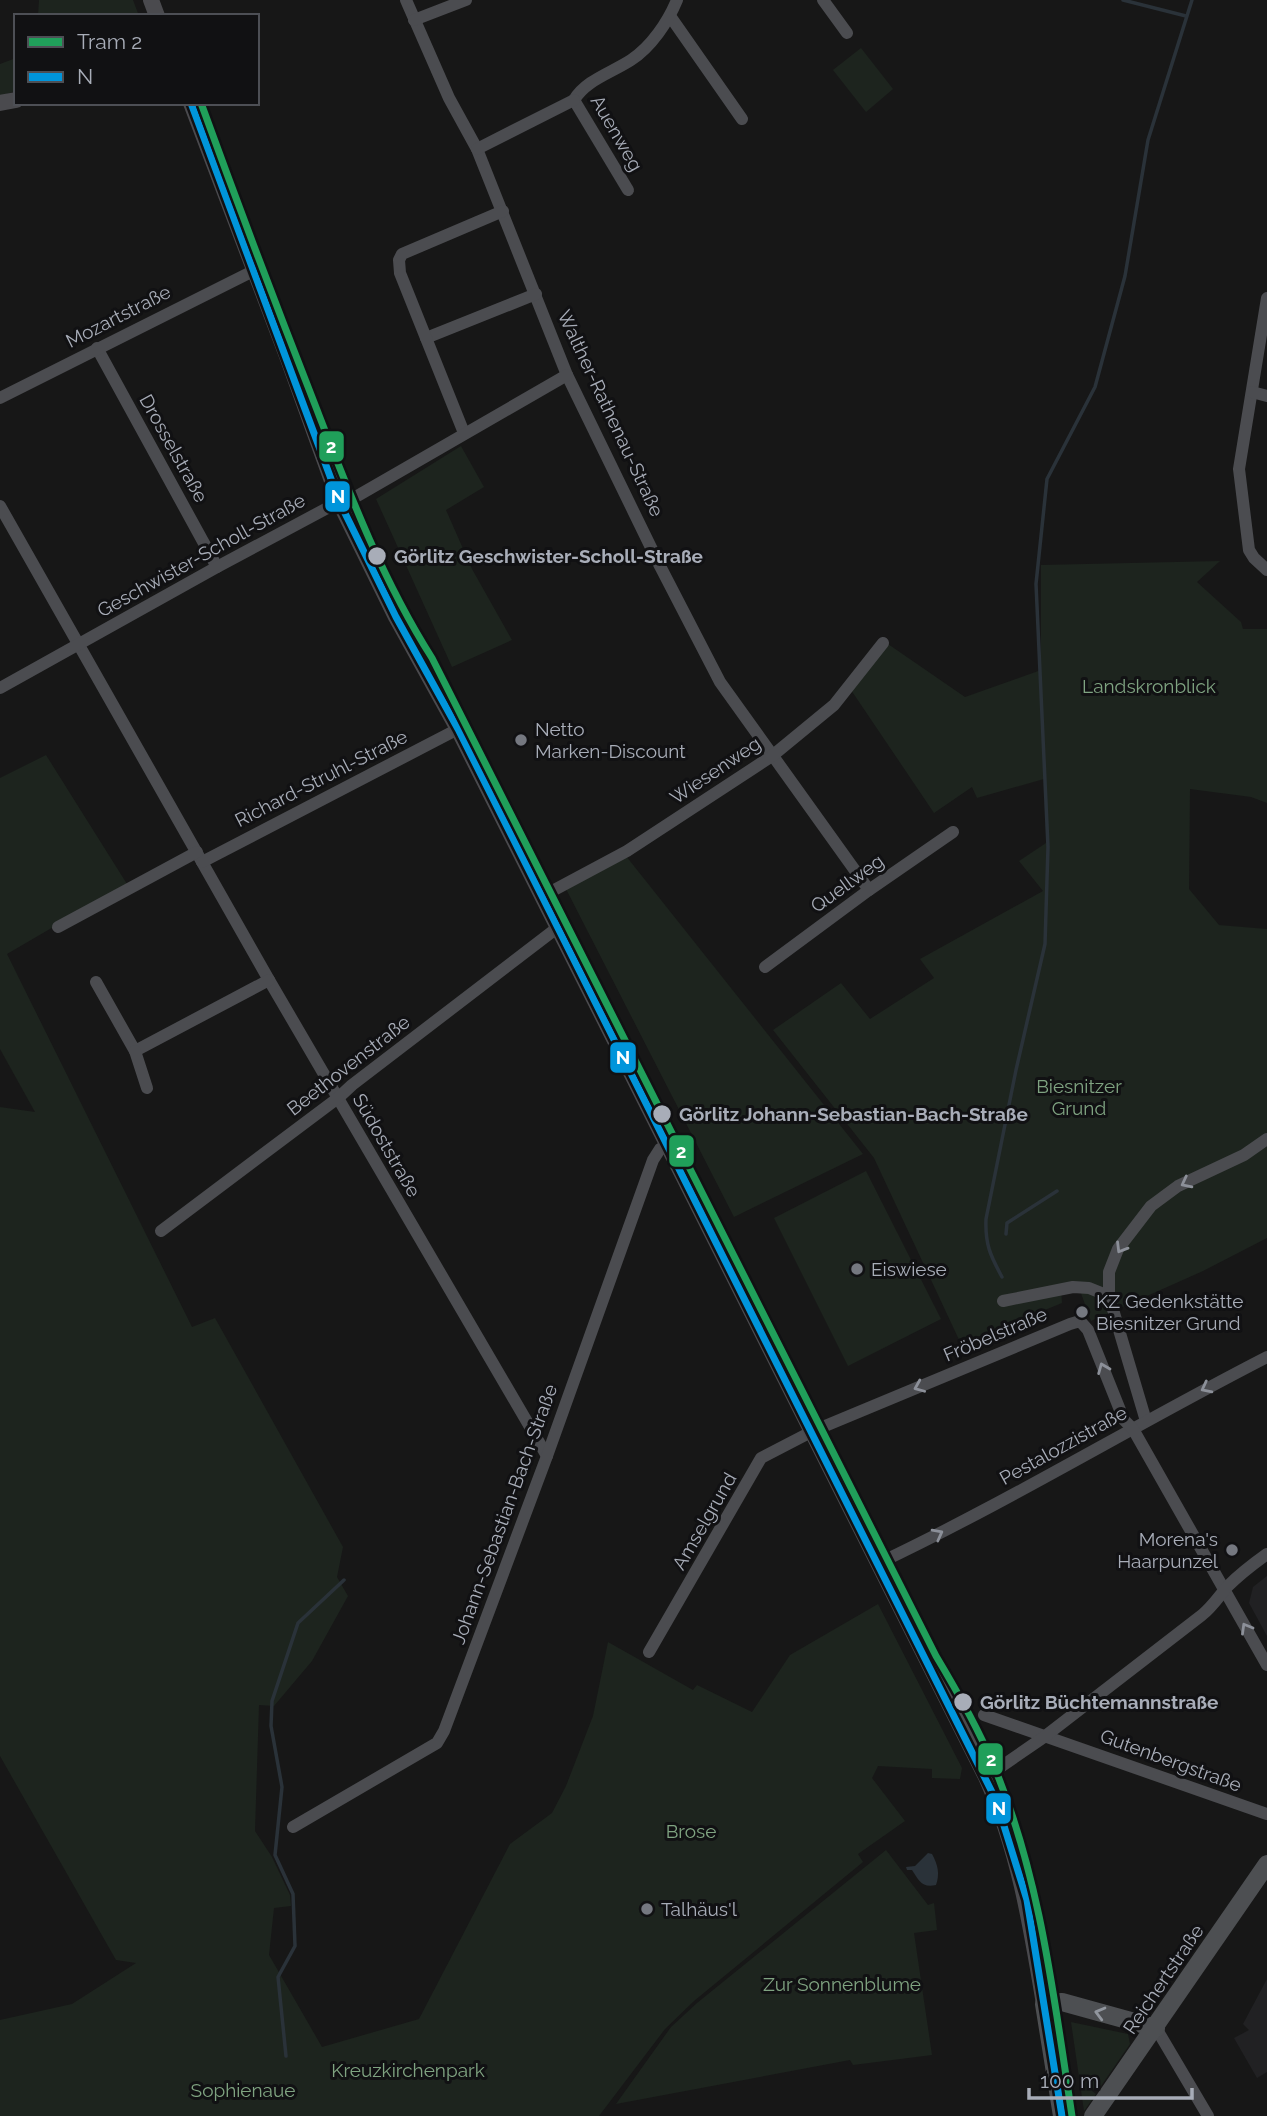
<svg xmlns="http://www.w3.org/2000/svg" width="1267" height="2116" viewBox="0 0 1267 2116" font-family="Raleway,sans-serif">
<rect width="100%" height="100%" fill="#171717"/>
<g fill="#212123">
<polygon points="1267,1576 1267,1636 1249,1603 1253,1587"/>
<polygon points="1267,1979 1267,2072 1257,2078 1234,2038 1249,2030 1243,2024"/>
</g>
<g fill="#1d241e">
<polygon points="39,0 133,0 139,16 38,16"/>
<polygon points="861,48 893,89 866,112 833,70"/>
<polygon points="16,58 16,91 0,96 0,64"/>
<polygon points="461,446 484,487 446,510 472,569 512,640 452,667 376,499"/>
<polygon points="1220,561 1197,582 1241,622 1243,629 1267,629 1267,803 1251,797 1190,789 1189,889 1219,925 1267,929 1267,1238 1203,1271 1091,1321 1078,1285 1061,1288 1062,1303 961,1344 874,1158 773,1030 841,983 870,1019 934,978 920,959 1043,891 1019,861 1049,841 1044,779 977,798 972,787 934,813 851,690 888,644 965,697 1041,670 1041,565"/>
<polygon points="46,755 127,884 7,954 192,1327 215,1318 343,1547 337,1577 348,1596 312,1661 274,1706 259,1705 255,1831 272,1857 290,1895 291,1906 274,1908 269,1955 322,2047 419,2019 510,1844 552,1813 566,1786 593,1716 608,1642 693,1690 697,1685 752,1712 790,1655 878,1604 962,1768 960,1779 932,1778 932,1769 878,1766 872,1778 905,1821 858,1854 863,1862 694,2001 665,2029 599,2116 0,2116 0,2020 72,2004 136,1963 116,1960 0,1756 0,1107 35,1112 0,1049 0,778"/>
<polygon points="626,856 863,1154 734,1217 566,889"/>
<polygon points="866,1171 941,1319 848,1366 774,1218"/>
<polygon points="886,1850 928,1905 934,1903 937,1930 914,1933 932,2055 853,2065 850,2060 616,2104 671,2027 697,2003"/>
<polygon points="1071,2022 1128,2034 1130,2044 1101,2086 1097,2083 1092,2091 1096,2094 1084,2111"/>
</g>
<path fill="#2a3239" d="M 928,1853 L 932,1854 C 938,1865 940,1874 936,1885 C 922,1888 919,1881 912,1870 L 907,1870 L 906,1867 L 915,1866 Z"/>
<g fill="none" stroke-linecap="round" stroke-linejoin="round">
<g stroke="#2a3239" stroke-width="3.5">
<polyline points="1123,0 1186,16"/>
<polyline points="1006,1234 1007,1223 1057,1191"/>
<path d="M 1002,1277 C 990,1255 985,1244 986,1219 L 1016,1070 L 1045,944 L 1048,847 L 1036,584 L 1047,479 L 1095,387 L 1125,276 L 1148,140 L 1192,0"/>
<polyline points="286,2056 278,1977 295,1946 293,1894 275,1855 282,1787 271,1726 272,1701 298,1623 344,1580"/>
</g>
<g stroke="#4b4c50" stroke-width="12">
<polyline points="406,0 449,98 477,149 567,375 660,566 720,682 869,890"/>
<polyline points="823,0 847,33"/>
<polyline points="670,16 742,119"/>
<polyline points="414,20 466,0"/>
<path d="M 574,100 C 586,80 611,73 631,60 C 651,47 668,22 677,0"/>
<polyline points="574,100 628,190"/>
<polyline points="477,149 574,100"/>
<polyline points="1267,298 1239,469 1249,550 1254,558 1267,570"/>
<polyline points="426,338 536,294"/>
<polyline points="97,348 217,567"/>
<polyline points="1252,392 1267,396"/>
<polyline points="0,398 255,270"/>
<polyline points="464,433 400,273 399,260 402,254 503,211"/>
<polyline points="0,506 269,980 547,1456"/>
<polyline points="0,688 217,567 333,505 352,499 567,375"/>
<polyline points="202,862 458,729"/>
<polyline points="541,897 627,851 772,756 834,705 883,643"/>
<polyline points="58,927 197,852"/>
<polyline points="765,967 869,890 953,832"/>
<polyline points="96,982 135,1051 269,980"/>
<polyline points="135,1051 147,1088"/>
<polyline points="161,1231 338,1098 352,1085 557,928"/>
<polyline points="1003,1301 1073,1287 1089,1288 1109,1296"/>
<polyline points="1146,1421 1109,1296 1109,1272 1118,1249 1151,1206 1178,1186 1244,1155 1267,1139"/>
<path d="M 877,1564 C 1010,1501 1136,1424 1267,1357"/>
<polyline points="649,1652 761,1458 813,1431 1070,1324 1080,1321 1088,1330 1124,1420 1133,1429 1267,1665"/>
<polyline points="984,1715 1267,1814"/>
<path d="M 986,1777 L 1044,1737 L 1202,1615 C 1214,1605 1218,1597 1228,1586 C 1240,1574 1253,1564 1267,1554"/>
<polyline points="293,1827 437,1743 444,1731 547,1456 653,1160 660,1149 667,1145"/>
<polyline points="1156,2028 1208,2116"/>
</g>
<g stroke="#4a4a4e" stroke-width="16">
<polyline points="151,0 157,16"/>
<polyline points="0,103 16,100"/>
<path d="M 191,103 L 287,356 L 340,503 L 396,617 L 458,729 L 986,1777 C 1019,1850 1031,1926 1044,2004"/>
</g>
<g stroke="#4d4f52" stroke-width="18">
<polyline points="1062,2116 1044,2004 1062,2002 1156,2028"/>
<polyline points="1093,2116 1267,1864"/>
</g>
<defs>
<polyline id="bus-1" points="191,103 340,503 396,617 458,729 996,1800 1027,1900 1062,2116"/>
</defs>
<use href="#bus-1" stroke="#111113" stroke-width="12"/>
<use href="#bus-1" stroke="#0095db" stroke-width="7"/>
<defs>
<path id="tram-1" d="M 201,103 C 237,202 274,300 312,397 C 347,487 380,576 432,658 L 936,1656 C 957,1691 977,1726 993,1764 C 1040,1875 1054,1998 1072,2116"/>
</defs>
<use href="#tram-1" stroke="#111113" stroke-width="12"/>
<use href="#tram-1" stroke="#209f5a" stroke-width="7"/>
</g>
<defs><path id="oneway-chevron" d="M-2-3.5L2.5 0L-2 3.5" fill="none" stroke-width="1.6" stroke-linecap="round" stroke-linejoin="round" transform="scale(1.75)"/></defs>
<g stroke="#8c9099">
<use href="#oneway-chevron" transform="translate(1186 1183) rotate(153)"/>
<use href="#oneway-chevron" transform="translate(1121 1248) rotate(121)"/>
<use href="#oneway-chevron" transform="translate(1103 1368) rotate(-112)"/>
<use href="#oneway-chevron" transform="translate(919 1387) rotate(157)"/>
<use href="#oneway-chevron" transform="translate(1206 1388) rotate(153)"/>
<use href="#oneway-chevron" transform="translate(938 1534) rotate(-28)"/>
<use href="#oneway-chevron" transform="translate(1246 1628) rotate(-120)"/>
</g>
<use stroke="#91969e" href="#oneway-chevron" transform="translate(1100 2013) rotate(-165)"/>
<g fill="#a8adb8" stroke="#111113" stroke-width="2.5">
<circle cx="377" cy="556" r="10"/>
<circle cx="662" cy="1114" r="10"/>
<circle cx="963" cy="1702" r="10"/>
</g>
<g fill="#757880" stroke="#111113" stroke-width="2.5">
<circle cx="521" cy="740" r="7"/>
<circle cx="857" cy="1269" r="7"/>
<circle cx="1082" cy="1312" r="7"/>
<circle cx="1232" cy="1550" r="7"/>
<circle cx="647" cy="1909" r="7"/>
</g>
<g text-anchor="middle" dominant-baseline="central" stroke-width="6" stroke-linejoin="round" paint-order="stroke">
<g font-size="19" fill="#a8adb8" stroke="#111113">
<text transform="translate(617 133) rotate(60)">Auenweg</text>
<text transform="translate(118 316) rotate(-27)">Mozartstraße</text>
<text transform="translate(611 413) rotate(65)">Walther-Rathenau-Straße</text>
<text transform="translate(174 448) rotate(61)">Drosselstraße</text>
<text transform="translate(201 555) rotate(-29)">Geschwister-Scholl-Straße</text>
<text transform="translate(715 770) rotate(-34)">Wiesenweg</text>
<text transform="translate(321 778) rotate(-27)">Richard-Struhl-Straße</text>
<text transform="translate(847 883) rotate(-36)">Quellweg</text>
<text transform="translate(348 1065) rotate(-38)">Beethovenstraße</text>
<text transform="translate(387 1145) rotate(60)">Südoststraße</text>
<text transform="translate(995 1334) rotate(-23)">Fröbelstraße</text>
<text transform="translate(1063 1445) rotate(-29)">Pestalozzistraße</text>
<text transform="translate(504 1514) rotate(-70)">Johann-Sebastian-Bach-Straße</text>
<text transform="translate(704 1521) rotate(-60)">Amselgrund</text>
<text transform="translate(1171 1760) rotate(20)">Gutenbergstraße</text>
<text transform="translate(1163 1979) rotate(-56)">Reichertstraße</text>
</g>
<g font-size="19" font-weight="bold" fill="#a8adb8" stroke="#111113" text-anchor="start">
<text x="394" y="556">Görlitz Geschwister-Scholl-Straße</text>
<text x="679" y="1114">Görlitz Johann-Sebastian-Bach-Straße</text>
<text x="980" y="1702">Görlitz Büchtemannstraße</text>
</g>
<g font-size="19" fill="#7fa381" stroke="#111113">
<text x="1149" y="686">Landskronblick</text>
<text x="1079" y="1086">Biesnitzer<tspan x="1079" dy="22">Grund</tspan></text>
<text x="691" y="1831">Brose</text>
<text x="842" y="1984">Zur Sonnenblume</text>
<text x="408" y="2070">Kreuzkirchenpark</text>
<text x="243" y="2090">Sophienaue</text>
</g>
<g font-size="19" fill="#a8adb8" stroke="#111113" text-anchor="start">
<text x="535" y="729">Netto<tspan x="535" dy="22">Marken-Discount</tspan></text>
<text x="871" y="1269">Eiswiese</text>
<text x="1096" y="1301">KZ Gedenkstätte<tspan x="1096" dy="22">Biesnitzer Grund</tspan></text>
<text x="1218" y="1539" text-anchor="end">Morena's<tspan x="1218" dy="22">Haarpunzel</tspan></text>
<text x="661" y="1909">Talhäus'l</text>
</g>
</g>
<g stroke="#111113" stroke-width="2.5">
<rect x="318" y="430" width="27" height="33" rx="7" fill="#209f5a"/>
<rect x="324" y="480" width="27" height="33" rx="7" fill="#0095db"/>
<rect x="609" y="1041" width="28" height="33" rx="7" fill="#0095db"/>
<rect x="668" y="1134" width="27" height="34" rx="7" fill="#209f5a"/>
<rect x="977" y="1742" width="27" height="34" rx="7" fill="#209f5a"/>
<rect x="985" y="1792" width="27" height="33" rx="7" fill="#0095db"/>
</g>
<g font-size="19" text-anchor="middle" font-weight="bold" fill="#fff">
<text x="331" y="453">2</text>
<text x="338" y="503">N</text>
<text x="623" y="1064">N</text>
<text x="681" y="1158">2</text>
<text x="991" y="1766">2</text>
<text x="999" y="1815">N</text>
</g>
<rect x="14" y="14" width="245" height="91" fill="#111113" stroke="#4d4f55" stroke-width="2"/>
<rect x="28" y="37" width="35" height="10" fill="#209f5a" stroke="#4d4f55" stroke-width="2"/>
<text x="77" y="49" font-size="21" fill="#a8adb8">Tram 2</text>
<rect x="28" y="72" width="35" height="10" fill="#0095db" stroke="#4d4f55" stroke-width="2"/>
<text x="77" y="84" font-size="21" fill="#a8adb8">N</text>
<path d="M1029 2088v10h163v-10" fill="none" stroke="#a8adb8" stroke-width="3.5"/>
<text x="1040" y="2088" font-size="21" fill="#a8adb8" stroke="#111113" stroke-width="5" paint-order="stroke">100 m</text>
</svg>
